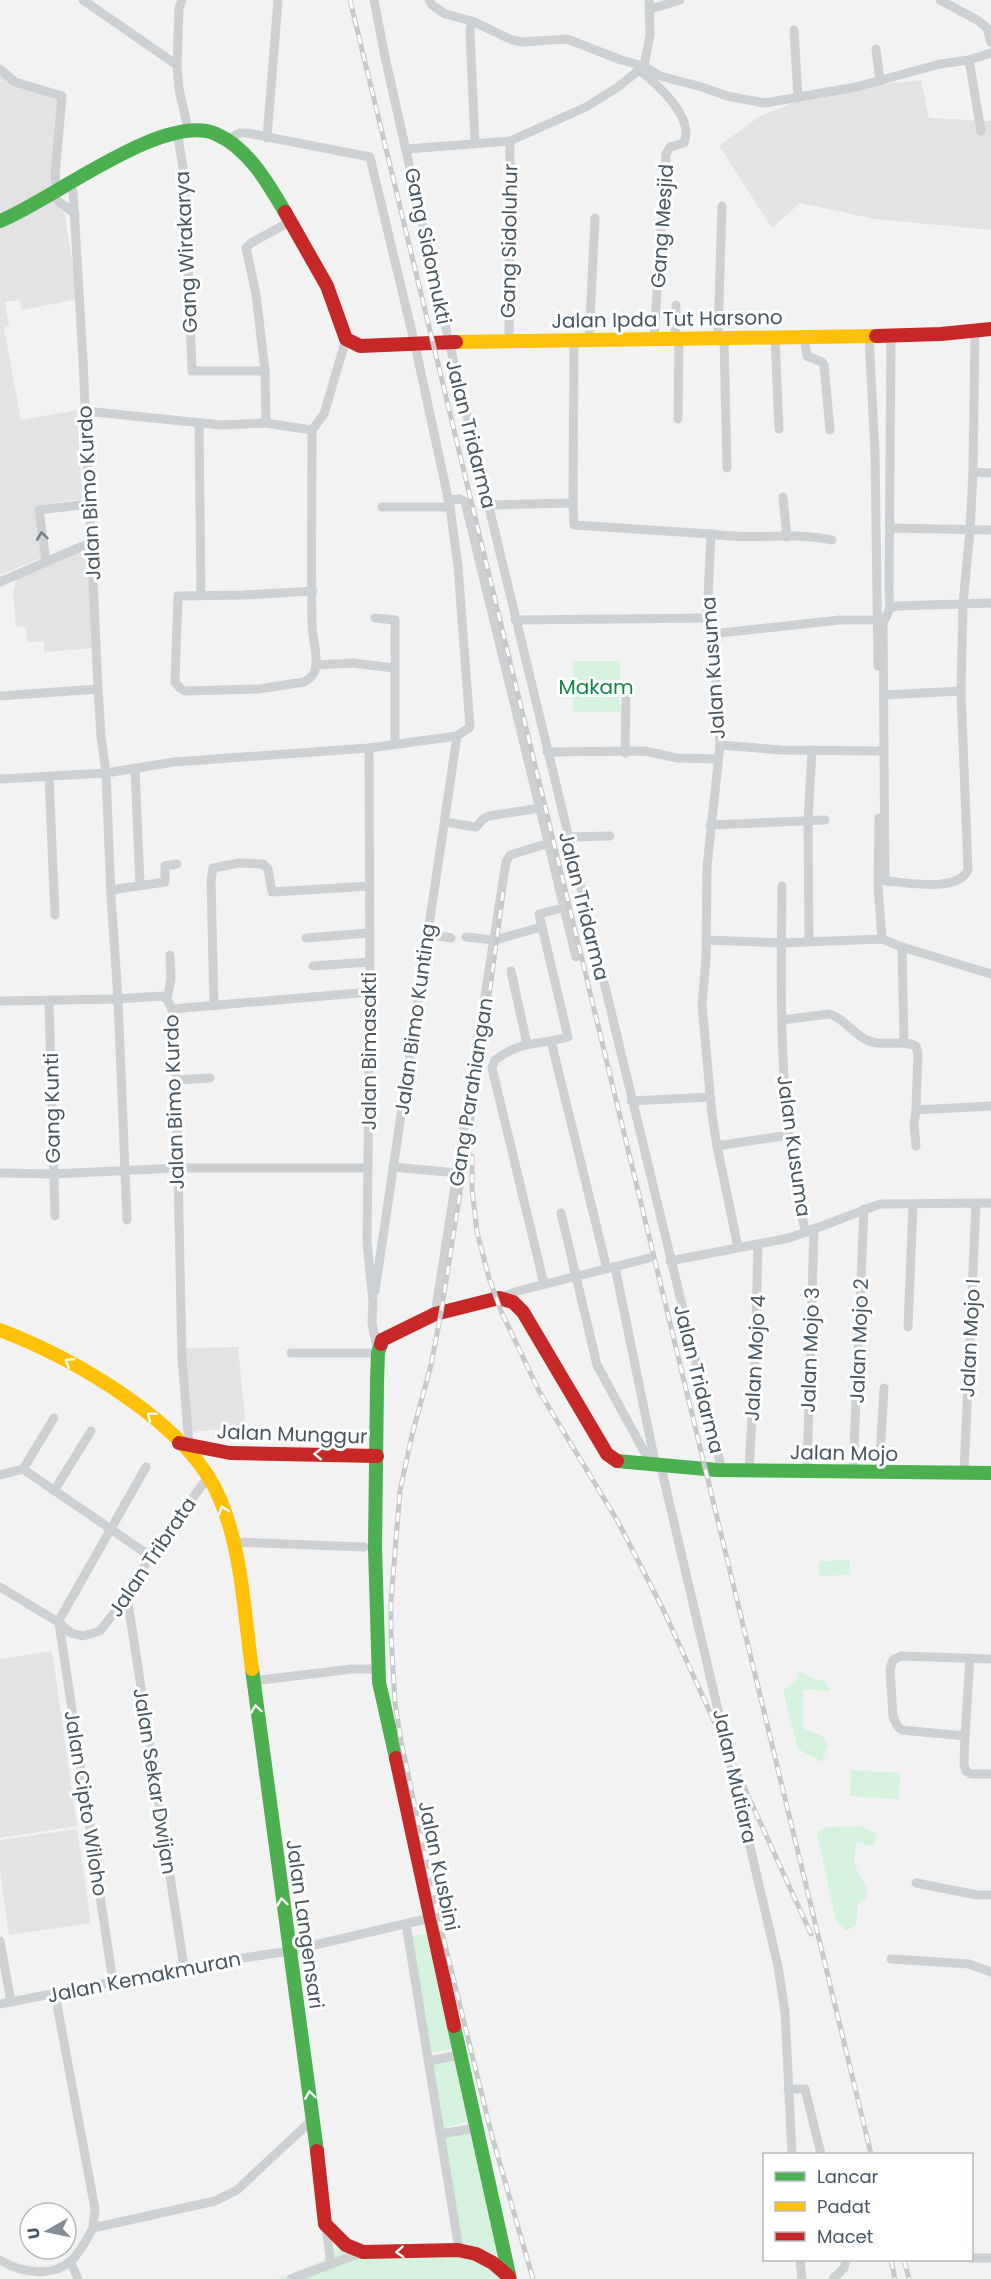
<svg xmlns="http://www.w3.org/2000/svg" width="991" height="2279" viewBox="0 0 991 2279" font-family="Poppins,sans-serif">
<rect width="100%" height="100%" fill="#f2f2f2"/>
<g fill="#e3e3e4">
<polygon points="0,73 59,96 51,193 64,210 78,299 22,310 20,300 5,302 9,326 4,328 21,420 77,410 82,499 35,506 41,558 0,575"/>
<polygon points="921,80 929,118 991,121 991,230 875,219 800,203 772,228 719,146 760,116 825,90"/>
<polygon points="92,546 96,648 44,652 44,641 27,642 26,627 16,626 13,592 16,580"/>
<polygon points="238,1347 246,1427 190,1432 184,1348"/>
<polygon points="52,1651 77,1826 0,1838 0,1659"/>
<polygon points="77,1829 91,1923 9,1935 0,1871 0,1840"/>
</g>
<g fill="#d5f2de">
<rect x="573" y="661" width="47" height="51"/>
<polygon points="850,1560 850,1575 819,1576 819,1561"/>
<polygon points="799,1671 814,1679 825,1681 831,1691 803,1689 803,1728 822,1736 828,1745 822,1762 798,1749 783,1691 797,1679"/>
<polygon points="851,1770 900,1773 899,1799 850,1796"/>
<path d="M 860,1826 L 877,1834 L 875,1844 L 868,1846 L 857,1841 C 856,1847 854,1855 854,1861 C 857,1878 867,1877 867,1897 L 858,1904 L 856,1925 L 846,1931 L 836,1921 L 817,1833 L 826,1827 Z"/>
<polygon points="428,1933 455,2048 429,2053 406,1938"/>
<polygon points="455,2054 471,2121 441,2129 429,2059"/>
<polygon points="473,2130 500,2256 462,2243 443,2137"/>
<polygon points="342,2245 457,2250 507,2279 277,2279 320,2262"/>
</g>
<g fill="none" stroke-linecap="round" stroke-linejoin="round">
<g stroke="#cdd1d3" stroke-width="9">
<polyline points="83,0 177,65"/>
<polyline points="182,0 179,8 177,65 179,89 188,129"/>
<polyline points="374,0 385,57 449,342 722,1470"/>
<polyline points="429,0 432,5 445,14 472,21 512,40 522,42 567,39 621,60 644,66 660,76 702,87 727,96 765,103 856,87 940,64 969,60 991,53"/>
<polyline points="940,0 977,20 987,28 991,42"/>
<polyline points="651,9 680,0"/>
<polyline points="472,21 470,31 475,144"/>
<polyline points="794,30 798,97"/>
<polyline points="876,49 880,81"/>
<polyline points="969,60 981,131"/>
<polyline points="0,69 15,82 62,96 55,176 57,191"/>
<path d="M 639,70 C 657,84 695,117 684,143 L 670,147 L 666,154 L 654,338"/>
<polyline points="177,131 185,180 192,371 265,371"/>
<polyline points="267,138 278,0"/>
<polyline points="407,149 510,141 586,107 618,87 644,66 650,35 649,0"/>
<polyline points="69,183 73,191 83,360 98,689 101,736 106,773 111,896 118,999 162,996 167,999 172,1009 176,1080 182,1358 189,1445"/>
<polyline points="53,193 57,200 75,214"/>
<path d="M 975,330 L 973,472 L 970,530 L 963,604 L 961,691 L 968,870 C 957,893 907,882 885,881 L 883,624 L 890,608 L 898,606 L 991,603"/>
<polyline points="718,336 722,206"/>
<polyline points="775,336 779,429"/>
<polyline points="804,336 807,356 822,362 824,365 830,430"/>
<polyline points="869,336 875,453 878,666"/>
<polyline points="724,337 727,468"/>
<polyline points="675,338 676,305"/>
<polyline points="509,340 510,141"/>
<polyline points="574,340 573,503 574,525 711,534 707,618 714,658 720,745 707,867 706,958 702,1005 712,1115 717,1146 789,1135"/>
<polyline points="589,340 595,218"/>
<polyline points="85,411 221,425 266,423 312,430"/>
<polyline points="678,419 679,338"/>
<polyline points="199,423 201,595"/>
<polyline points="266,423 265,371 256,294 246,248 251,243 291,221"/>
<polyline points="973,472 991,473"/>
<polyline points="783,497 787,537"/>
<polyline points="448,500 460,499 465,502 576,957"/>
<polyline points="489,505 573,503"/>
<polyline points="382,507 450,507"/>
<polyline points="890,528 991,530"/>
<path d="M 711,534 C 751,541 793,531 832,540"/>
<polyline points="46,562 39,510 89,504"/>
<polyline points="0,582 92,542"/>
<path d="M 313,591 L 244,595 L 178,596 L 175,682 L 180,688 L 185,691 L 259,689 L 304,682 C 310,679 316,673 316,664 C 317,651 312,637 312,623 C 311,559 312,494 312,430 L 324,414 L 346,339"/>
<polyline points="890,608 889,594 891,334"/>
<polyline points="375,618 395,620 395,744"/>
<polyline points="515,620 707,618"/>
<polyline points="711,634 840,620 876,620"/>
<polyline points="316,665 353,663 394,668"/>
<polyline points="885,695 961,691"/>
<polyline points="0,696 98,689"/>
<polyline points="720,745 781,750 880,751"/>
<polyline points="547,752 645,751 677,758 718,759"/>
<polyline points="625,753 626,695"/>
<polyline points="135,768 140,885"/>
<polyline points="49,777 55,915"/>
<polyline points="0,779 106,773 174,762 369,748 457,736 470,727 458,566 450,507 415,345 370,157 247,133 240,133 227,139"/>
<polyline points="879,818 878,886 882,939"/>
<polyline points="445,822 476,827 483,819 489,816 540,808"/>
<polyline points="710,825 825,820"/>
<polyline points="567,837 610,836"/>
<path d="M 782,886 C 781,980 779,1072 793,1164 C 797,1187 799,1210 806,1232 L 880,1204 L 991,1203"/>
<polyline points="111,890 165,882 165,866 177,864"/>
<polyline points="428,934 451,938"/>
<polyline points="466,937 495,940 541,927"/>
<polyline points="306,938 369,933"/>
<polyline points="706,940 782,943 882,939 902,947 991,974"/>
<polyline points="809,941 808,821 812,750"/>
<polyline points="902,947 904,1042"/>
<polyline points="313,966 369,962"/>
<polyline points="511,971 527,1044"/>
<polyline points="167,999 171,979 170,955"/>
<polyline points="0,1001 118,999 127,1220"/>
<polyline points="49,1001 55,1216"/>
<polyline points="214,1006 211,880 213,868 239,863 263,864 268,869 272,892 370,886"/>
<polyline points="172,1009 370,992"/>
<path d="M 782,1020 L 829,1014 C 844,1018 854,1035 869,1041 C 884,1047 901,1039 916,1046 L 918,1054 L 916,1110 L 991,1106"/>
<polyline points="551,1041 607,1269"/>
<polyline points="176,1080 210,1078"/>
<polyline points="631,1101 710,1097"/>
<polyline points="916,1110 914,1124 916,1146"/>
<polyline points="717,1146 738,1247"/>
<polyline points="393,1167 458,1173"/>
<polyline points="0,1173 53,1174 177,1168 368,1168"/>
<polyline points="561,1213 597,1365 652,1466"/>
<polyline points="670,1261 789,1238 806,1232"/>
<polyline points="615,1267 656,1467"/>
<path d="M 544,1284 L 492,1068 L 495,1060 C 522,1040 539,1045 568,1037 L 539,914 L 563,908"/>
<polyline points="375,1291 457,736"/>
<polyline points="499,1298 518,1291 649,1258"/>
<polyline points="435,1314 506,862 510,855 549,843"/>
<polyline points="908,1327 913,1204"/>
<polyline points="291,1353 378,1353 372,1323 373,1302 367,1242 370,992 369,748"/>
<polyline points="661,1467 778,1966 785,2012 792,2154"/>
<polyline points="23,1469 54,1418"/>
<polyline points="749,1471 755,1363 758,1244"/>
<polyline points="807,1472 814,1229"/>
<polyline points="853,1473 864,1209"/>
<polyline points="879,1473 884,1388"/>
<polyline points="964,1473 976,1204"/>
<polyline points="0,1475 23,1469 150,1556"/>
<polyline points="54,1491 91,1431"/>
<polyline points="234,1542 364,1547"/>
<polyline points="0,1587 58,1622 71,1633 83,1636 100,1631 127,1596 150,1556 208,1477"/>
<polyline points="127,1596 184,1967"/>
<polyline points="58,1622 146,1467"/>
<polyline points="59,1623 113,1982"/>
<polyline points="991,1659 901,1656 893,1660 890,1669 893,1717 898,1727 902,1730 965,1736 964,1765 966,1771 971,1774 991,1774"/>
<polyline points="253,1681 352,1669 377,1669"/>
<polyline points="965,1736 970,1658"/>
<polyline points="916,1883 977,1895 991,1895"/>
<polyline points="406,1924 459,2249"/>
<polyline points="0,1941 11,2002"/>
<polyline points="891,1959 969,1964 991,1972"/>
<polyline points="55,1994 95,2209 93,2228"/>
<polyline points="0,2004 113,1982 184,1967 289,1951 430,1918"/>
<polyline points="428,2061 460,2055"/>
<polyline points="788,2089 805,2089 821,2154"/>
<polyline points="440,2134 476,2128"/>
<polyline points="326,2228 331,2264"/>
<polyline points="972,2258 991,2258"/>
<path d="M 0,2260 C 21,2273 52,2278 72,2260 C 81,2251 87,2239 93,2228 L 215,2201 L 237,2190 L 313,2119"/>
<polyline points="800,2260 802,2279"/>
<polyline points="70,2261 78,2279"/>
<polyline points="291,2279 363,2252"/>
<polyline points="833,2279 844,2268 846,2260"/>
</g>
<g stroke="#4caf50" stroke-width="14">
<path d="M 0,221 C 51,201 164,111 216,134 C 248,148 268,183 285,212"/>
<polyline points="381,1344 378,1353 377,1382 375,1547 379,1682 396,1758"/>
<polyline points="617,1461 717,1470 991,1473"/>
<polyline points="252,1669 317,2151"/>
<polyline points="454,2026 510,2279"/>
</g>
<g stroke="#ffc107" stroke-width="14">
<polyline points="456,342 876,336"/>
<path d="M 0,1330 C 73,1358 189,1423 220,1499 C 242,1551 244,1613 252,1669"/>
</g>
<g stroke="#c62828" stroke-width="14">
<polyline points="285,212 327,286 346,339 360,346 456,342"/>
<polyline points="876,336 941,334 991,329"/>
<polyline points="381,1344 382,1340 435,1314 499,1298 513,1302 523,1312 607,1454 617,1461"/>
<polyline points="179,1443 230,1453 377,1456"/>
<polyline points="396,1758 454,2026"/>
<polyline points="317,2151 325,2224 346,2245 363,2252 458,2250 476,2254 493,2263 509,2277"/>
</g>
<defs>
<g id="rail">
<polyline points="350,0 871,2154"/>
<polyline points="503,892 478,1079 441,1313 431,1365 412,1435 400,1491 391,1601 391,1634 395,1702 401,1741 438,1916 492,2136 533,2279"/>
<polyline points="472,1156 472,1189 477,1232 489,1278 501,1311 539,1391 617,1520 663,1609 811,1934"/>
<polyline points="891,2260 895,2279"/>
<polyline points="904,2260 909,2279"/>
</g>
</defs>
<use href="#rail" stroke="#c8c9cb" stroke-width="5"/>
<use href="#rail" stroke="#fff" stroke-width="3" stroke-dasharray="9" stroke-linecap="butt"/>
</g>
<defs><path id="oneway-chevron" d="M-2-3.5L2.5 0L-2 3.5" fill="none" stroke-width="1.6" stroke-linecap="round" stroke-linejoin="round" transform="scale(1.5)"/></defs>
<use stroke="#6f7b82" href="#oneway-chevron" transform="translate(42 536) rotate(-98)"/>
<g stroke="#f6fbf6">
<use href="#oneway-chevron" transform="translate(69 1362) rotate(-148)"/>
<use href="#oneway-chevron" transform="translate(151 1416) rotate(-141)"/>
<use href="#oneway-chevron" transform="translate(318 1454) rotate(-179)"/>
<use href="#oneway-chevron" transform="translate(223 1510) rotate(-109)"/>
<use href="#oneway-chevron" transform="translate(256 1709) rotate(-98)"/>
<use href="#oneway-chevron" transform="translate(282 1902) rotate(-98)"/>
<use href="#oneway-chevron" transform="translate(310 2095) rotate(-98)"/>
<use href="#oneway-chevron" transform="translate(400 2252) rotate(176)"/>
</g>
<g text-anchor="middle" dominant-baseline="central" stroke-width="6" stroke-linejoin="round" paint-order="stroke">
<g font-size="20" fill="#475660" stroke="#fff">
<text transform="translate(662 226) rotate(-86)">Gang Mesjid</text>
<text transform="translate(509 241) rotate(-89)">Gang Sidoluhur</text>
<text transform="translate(428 246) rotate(78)">Gang Sidomukti</text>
<text transform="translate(186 252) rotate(-93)">Gang Wirakarya</text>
<text transform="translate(667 319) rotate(-1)">Jalan Ipda Tut Harsono</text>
<text transform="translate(471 434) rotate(76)">Jalan Tridarma</text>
<text transform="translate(89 493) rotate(-93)">Jalan Bimo Kurdo</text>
<text transform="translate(713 668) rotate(-94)">Jalan Kusuma</text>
<text transform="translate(584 906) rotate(76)">Jalan Tridarma</text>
<text transform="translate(415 1019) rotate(-82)">Jalan Bimo Kunting</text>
<text transform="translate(369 1051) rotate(-90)">Jalan Bimasakti</text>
<text transform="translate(471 1092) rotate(-81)">Gang Parahiangan</text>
<text transform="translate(174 1102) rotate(-92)">Jalan Bimo Kurdo</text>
<text transform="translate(52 1108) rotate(-91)">Gang Kunti</text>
<text transform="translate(794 1146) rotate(82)">Jalan Kusuma</text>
<text transform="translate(970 1338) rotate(-87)">Jalan Mojo I</text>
<text transform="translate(859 1341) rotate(-88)">Jalan Mojo 2</text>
<text transform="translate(810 1350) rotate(-88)">Jalan Mojo 3</text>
<text transform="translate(755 1358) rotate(-87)">Jalan Mojo 4</text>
<text transform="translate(699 1379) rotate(76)">Jalan Tridarma</text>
<text transform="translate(292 1434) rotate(2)">Jalan Munggur</text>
<text transform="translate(844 1453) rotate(1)">Jalan Mojo</text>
<text transform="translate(152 1557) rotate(-56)">Jalan Tribrata</text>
<text transform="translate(735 1776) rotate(77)">Jalan Mutiara</text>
<text transform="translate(155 1781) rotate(81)">Jalan Sekar Dwijan</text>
<text transform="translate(86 1803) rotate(81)">Jalan Cipto Wiloho</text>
<text transform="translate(439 1866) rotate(78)">Jalan Kusbini</text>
<text transform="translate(305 1924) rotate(82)">Jalan Langensari</text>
<text transform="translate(144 1977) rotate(-11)">Jalan Kemakmuran</text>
</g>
<g font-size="20" fill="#128745" stroke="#fff">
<text x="596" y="687">Makam</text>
</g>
</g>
<rect x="763" y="2153" width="210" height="108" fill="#ffffff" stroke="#b5bbbf" stroke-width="1.5"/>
<rect x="775" y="2172" width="30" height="9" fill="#4caf50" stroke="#b5bbbf" stroke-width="1.5"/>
<text x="817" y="2183" font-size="18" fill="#475660">Lancar</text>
<rect x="775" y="2202" width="30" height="9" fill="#ffc107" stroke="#b5bbbf" stroke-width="1.5"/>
<text x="817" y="2213" font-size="18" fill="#475660">Padat</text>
<rect x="775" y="2232" width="30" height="9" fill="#c62828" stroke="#b5bbbf" stroke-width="1.5"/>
<text x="817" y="2243" font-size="18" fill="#475660">Macet</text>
<g transform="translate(48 2231) rotate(261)"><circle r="28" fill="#ffffff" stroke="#b5bbbf" stroke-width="1.5"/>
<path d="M0-4.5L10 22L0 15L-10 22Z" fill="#838d93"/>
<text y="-9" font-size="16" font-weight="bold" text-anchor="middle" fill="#475660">U</text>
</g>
</svg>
